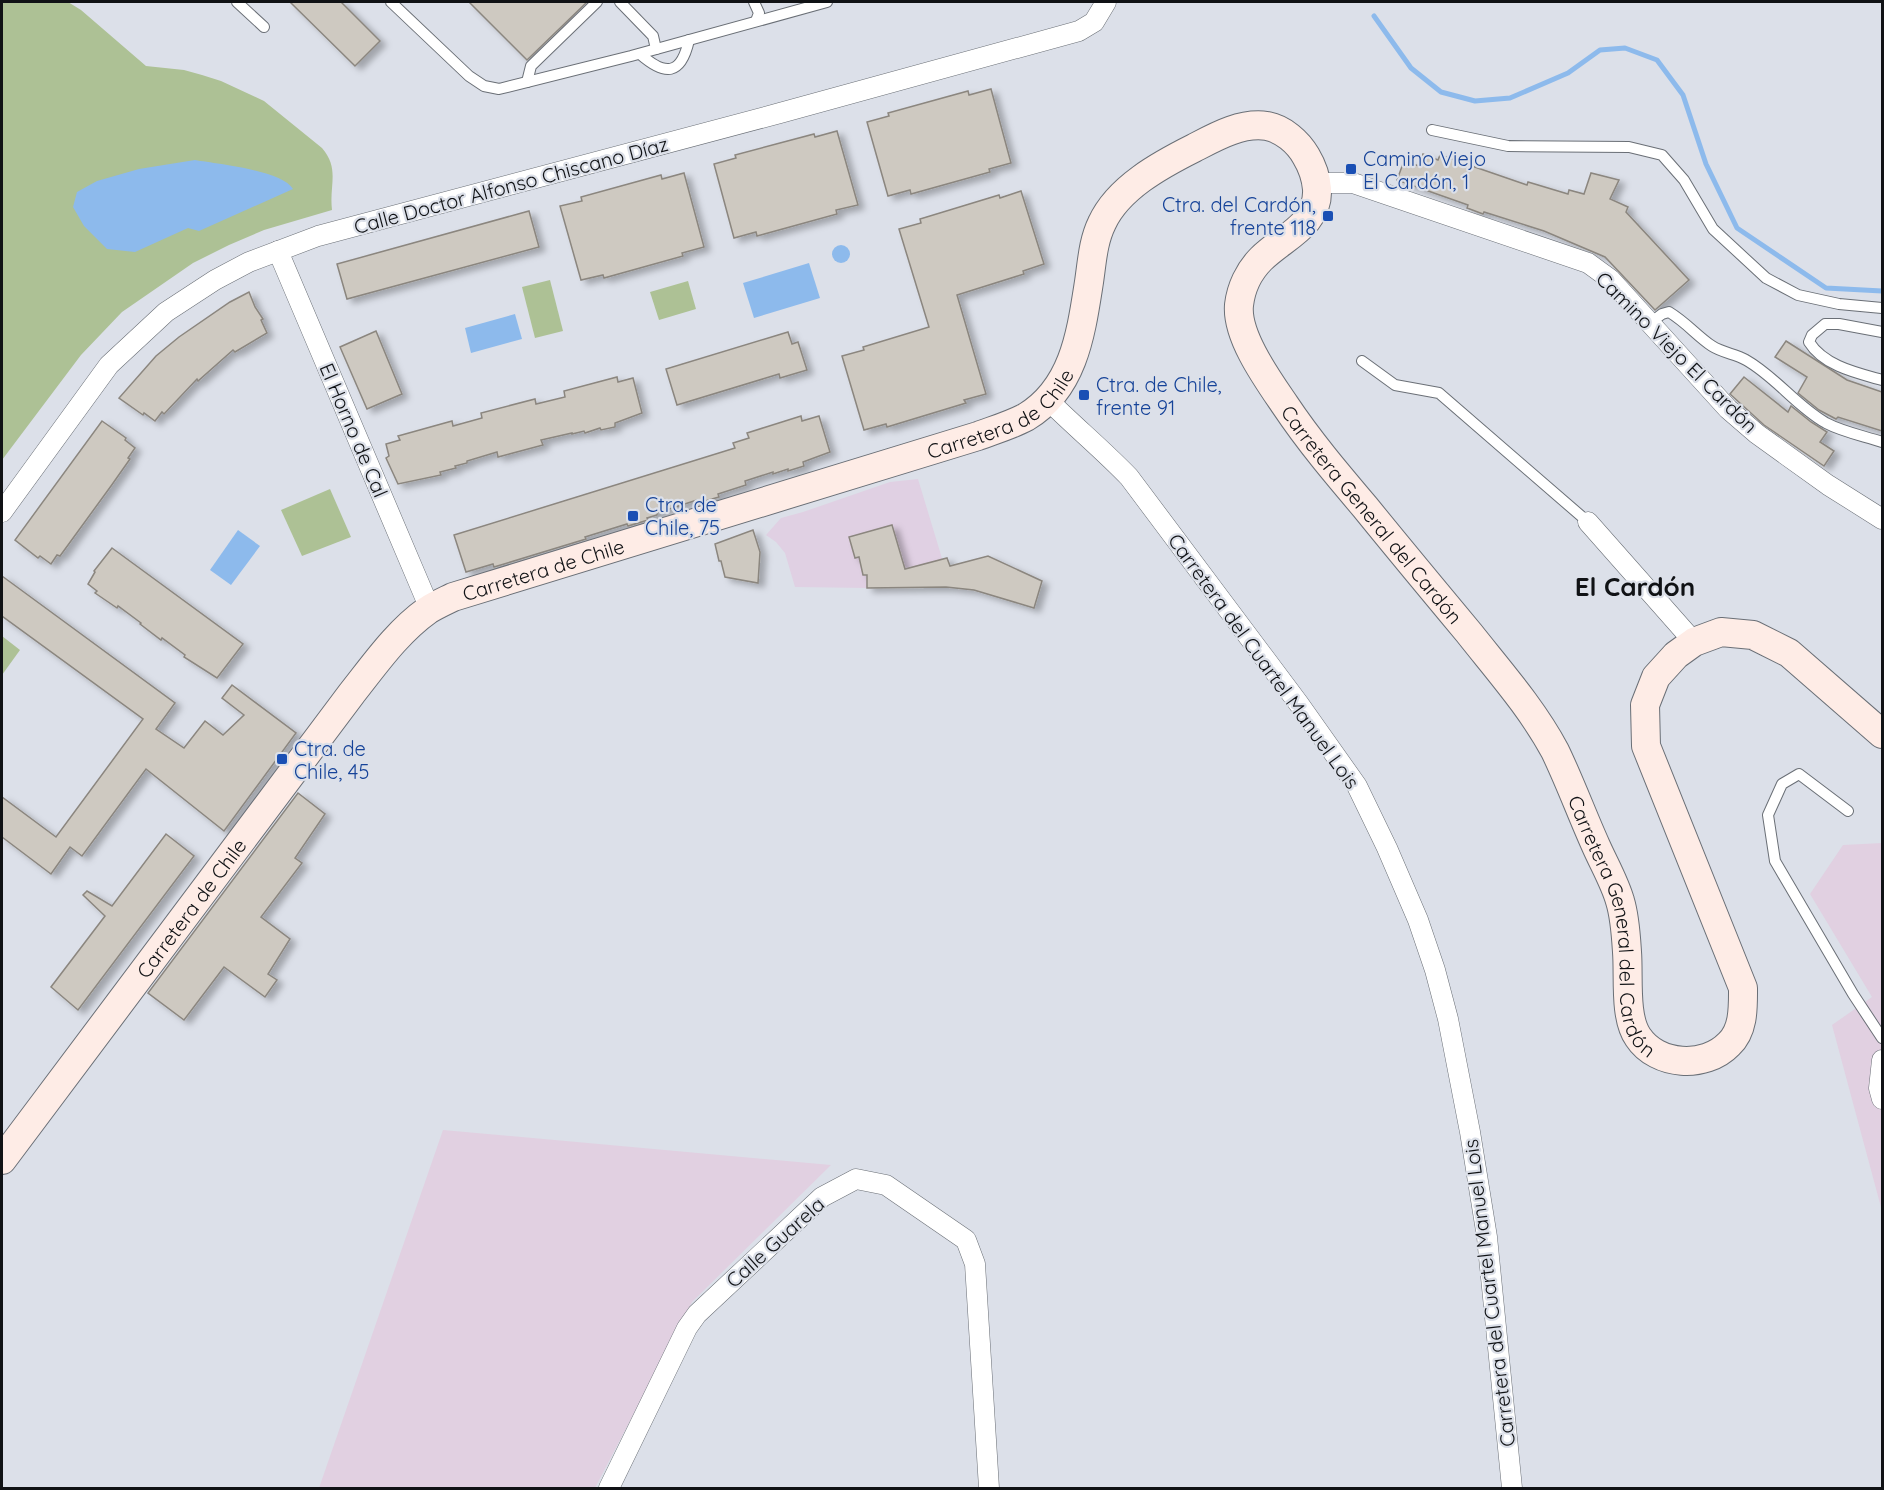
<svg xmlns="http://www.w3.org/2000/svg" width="1884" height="1490" viewBox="0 0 1884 1490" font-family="Quicksand,sans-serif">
<defs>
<filter id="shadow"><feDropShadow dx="6" dy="4" stdDeviation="3" flood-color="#0004"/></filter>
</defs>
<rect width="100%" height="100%" fill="#dce0e9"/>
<polygon fill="#e0d0e3" points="918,479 941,555 949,587 867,588 795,587 785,553 776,542 766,535 781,518 803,512 890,482"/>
<g fill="#e1d0e1">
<polygon points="1882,843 1882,1211 1832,1025 1872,997 1810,894 1843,845"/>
<polygon points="443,1130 831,1165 692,1302 595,1488 319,1488"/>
</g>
<g fill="#adc195">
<path d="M 2,2 L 68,2 L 81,10 L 146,66 L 184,70 L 202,75 L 221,81 L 264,101 L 322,148 C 340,169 329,185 332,210 L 264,230 L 229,245 L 193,263 L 122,312 L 81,355 L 2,460 Z"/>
<polygon points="550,280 563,331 535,338 522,287"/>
<polygon points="688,281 696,309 659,320 650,292"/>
<polygon points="330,489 351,537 302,556 281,510"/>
<polygon points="2,636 20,650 2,675"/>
</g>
<g fill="#8dbaec">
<path d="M 195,160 C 217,164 282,170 293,189 L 199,231 L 188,228 L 135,252 L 107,249 L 84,226 L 73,207 L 77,192 L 97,181 L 139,169 Z"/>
<circle cx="841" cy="254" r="9"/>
<polygon points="809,263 820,298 754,318 743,283"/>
<polygon points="515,314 522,339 471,353 465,328"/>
<polygon points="238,530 260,546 231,585 210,570"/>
</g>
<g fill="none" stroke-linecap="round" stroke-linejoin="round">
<polyline stroke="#8dbaec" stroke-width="5" points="1374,16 1411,68 1441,92 1475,101 1510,98 1568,73 1600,50 1625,48 1657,60 1683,95 1706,164 1737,228 1826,288 1882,291"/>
</g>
<g fill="#cec9c1" stroke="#8b867f" stroke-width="1.5" filter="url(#shadow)">
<polygon points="290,2 341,2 380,41 355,66"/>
<polygon points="469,2 587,2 527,60"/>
<polygon points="991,89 1011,163 989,169 990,172 911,194 910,190 888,196 867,122 889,116 888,113 968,91 969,95"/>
<polygon points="837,131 858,205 836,210 837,214 757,236 756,232 734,238 714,164 736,158 735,155 814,134 815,137"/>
<polygon points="1423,154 1438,160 1440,155 1527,185 1528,182 1568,194 1569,190 1584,194 1591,173 1619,180 1610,199 1628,207 1626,212 1689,280 1655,310 1605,257 1544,231 1484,212 1483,214 1467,208 1468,205 1397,180 1404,161 1419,166"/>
<polygon points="684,173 704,247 682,253 683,256 604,278 603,275 581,280 560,206 582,201 581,197 661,175 662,179"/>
<polygon points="1021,191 1044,264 1023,271 1024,274 957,295 986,394 964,400 966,403 887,427 886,424 864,430 842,356 864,350 863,347 929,327 899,229 921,223 920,219 999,195 1000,198"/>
<polygon points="529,211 539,247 347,299 337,264"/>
<polygon points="249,292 255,307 263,319 261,320 267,333 235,352 233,350 198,381 197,379 164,414 162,412 155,421 144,413 143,415 119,398 156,356 179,337 230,302"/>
<polygon points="376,331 402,394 367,409 340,347"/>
<polygon points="788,332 792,344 798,342 807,370 780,378 779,374 677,405 666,369"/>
<polygon points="1786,341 1847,380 1882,392 1882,431 1838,417 1836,419 1819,410 1798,393 1807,377 1775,357"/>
<polygon points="617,377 618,382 633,378 642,413 615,423 615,427 601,430 600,428 585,433 584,431 572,434 572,433 541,440 543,445 498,457 497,452 467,461 467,463 455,466 456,468 440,472 441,475 398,484 386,458 389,456 386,444 400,440 398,436 452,421 453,426 482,418 481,413 535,399 536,404 565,397 564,391"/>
<polygon points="1744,377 1788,412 1791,406 1811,422 1827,432 1820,442 1834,451 1824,466 1764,425 1730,394"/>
<polygon points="801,416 802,421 819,416 830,452 803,462 804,466 788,471 788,469 773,474 773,472 745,481 746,485 718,494 719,497 698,503 697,500 657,513 657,515 647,518 648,520 628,526 627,524 585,537 586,539 494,567 493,564 466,572 454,535 735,448 733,443 749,438 747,433"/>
<polygon points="102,421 126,438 125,440 135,448 128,458 130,459 111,486 60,556 57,555 51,564 40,556 38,558 15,540"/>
<polygon points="892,525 905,569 947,558 950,566 988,556 1042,581 1034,608 974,590 946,587 867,588 867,575 863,575 859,557 855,558 849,537"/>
<polygon points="753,530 760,552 758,583 725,577 721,561 719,561 715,544"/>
<polygon points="112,548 243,644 217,678 184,657 185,655 162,638 161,640 140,624 141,623 118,606 117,608 95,593 97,591 88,584 95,572 94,571"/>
<polygon points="2,576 175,703 156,729 184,748 205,721 223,735 244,715 222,698 232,685 296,733 224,831 146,769 82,856 70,847 51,874 2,837 2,797 56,837 143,719 2,616"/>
<polygon points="298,793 325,814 295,858 302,863 261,917 290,939 268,974 277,980 265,997 224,967 184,1020 148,993"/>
<polygon points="166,834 194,856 78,1010 51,987 105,916 83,895 87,891 112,906"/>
</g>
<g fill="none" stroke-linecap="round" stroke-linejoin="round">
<defs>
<g id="lane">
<polyline points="237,2 264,27"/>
<polyline points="391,2 469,76 484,86 499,89 631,56 827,2"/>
<polyline points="620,2 653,36 656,49"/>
<polyline points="754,2 759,13 756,21"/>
<path d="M 640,54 C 665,76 681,76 689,40"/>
<polyline points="527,82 531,66 597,2"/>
<polyline points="1432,130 1508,146 1629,147 1662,155 1684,180 1713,229 1766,278 1798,295 1839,304 1882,308"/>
<path d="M 1650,323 L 1662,314 L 1669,312 C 1687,323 1697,336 1712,346 C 1723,353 1736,354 1746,360 C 1776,377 1796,406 1826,423 C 1843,432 1864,436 1882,442"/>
<path d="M 1882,332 L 1839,324 L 1825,324 L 1812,335 L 1809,342 C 1824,366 1857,373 1882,380"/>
<polyline points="1362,361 1395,385 1439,393 1588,522"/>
<polyline points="1848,811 1799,774 1782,784 1768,815 1775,861 1853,994 1882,1038"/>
</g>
<g id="street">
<polyline points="1317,183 1353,183 1588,263 1610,279 1728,409 1757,434 1828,485 1882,519"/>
<polyline points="278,251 430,609"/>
<path d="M 1047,399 C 1074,426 1103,450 1129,477 L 1299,704 L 1357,786 L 1387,848 L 1418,920 L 1435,970 L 1448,1019 L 1470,1132 L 1487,1237 L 1512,1488"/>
<polyline points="2,512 109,365 166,312 215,280 249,262 318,236 780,113 1079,31 1094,22 1106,2"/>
<polyline points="1588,522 1694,642"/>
<polyline points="1882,1060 1879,1088 1882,1099"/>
<polyline points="609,1488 687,1328 697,1314 822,1197 856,1179 886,1185 966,1240 975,1264 989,1488"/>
</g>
<g id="secondary">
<path id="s1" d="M 2,1160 L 352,693 C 375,664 397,632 428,610 C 436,605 445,601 453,597 L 978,436 C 994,430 1011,425 1026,417 C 1074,388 1081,333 1089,282 C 1092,262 1093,241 1102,223 C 1118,188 1160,165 1194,148 C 1215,137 1241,122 1267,126 C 1283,129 1298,142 1306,156 C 1312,166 1316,177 1317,189 C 1319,225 1283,237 1261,259 C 1249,271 1241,288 1239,305 C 1236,336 1268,380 1285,405 C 1309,441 1337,474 1365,507 C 1399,549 1434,591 1469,633 C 1499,671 1532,708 1555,751 C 1570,782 1582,815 1596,846 C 1604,864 1615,883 1620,901 C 1625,917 1626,936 1627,952 C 1629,976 1624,1017 1638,1037 C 1657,1066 1705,1069 1729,1044 C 1744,1030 1743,1007 1743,988 L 1646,746 L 1645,705 L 1656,677 L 1676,655 L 1694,642 L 1721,632 L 1753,635 L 1789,653 L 1882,734"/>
</g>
</defs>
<use href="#lane" stroke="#6a6f76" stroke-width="12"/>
<use href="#street" stroke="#6a6f76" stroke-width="21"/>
<use href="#secondary" stroke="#6a6f76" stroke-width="30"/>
<use href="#lane" stroke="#fff" stroke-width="10"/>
<use href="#street" stroke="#fff" stroke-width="20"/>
<use href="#secondary" stroke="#feece6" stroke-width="28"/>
</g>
<g fill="#1a4fb4" stroke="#dce0e9" stroke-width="2">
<rect x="1345" y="163" width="12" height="12" rx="3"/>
<rect x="1322" y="210" width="12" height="12" rx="3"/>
<rect x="1078" y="389" width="12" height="12" rx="3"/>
<rect x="627" y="510" width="12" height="12" rx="3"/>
<rect x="276" y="753" width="12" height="12" rx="3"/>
</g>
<g text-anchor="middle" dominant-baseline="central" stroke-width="4.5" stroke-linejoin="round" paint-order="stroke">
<g font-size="20" fill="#164399" stroke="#dce0e9" text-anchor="start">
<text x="1363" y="158">Camino Viejo<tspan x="1363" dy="23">El Cardón, 1</tspan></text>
<text x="1316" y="204" text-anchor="end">Ctra. del Cardón,<tspan x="1316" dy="23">frente 118</tspan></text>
<text x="1096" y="384">Ctra. de Chile,<tspan x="1096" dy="23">frente 91</tspan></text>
<text x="645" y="504">Ctra. de<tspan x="645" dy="23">Chile, 75</tspan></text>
<text x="294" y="748">Ctra. de<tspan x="294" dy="23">Chile, 45</tspan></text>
</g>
<g font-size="20" fill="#101215" stroke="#dce0e9">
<text transform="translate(511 185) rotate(-15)">Calle Doctor Alfonso Chiscano Díaz</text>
<text transform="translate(1677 352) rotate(45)">Camino Viejo El Cardón</text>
<text stroke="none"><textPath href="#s1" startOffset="1305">Carretera de Chile</textPath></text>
<text transform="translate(354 430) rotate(67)">El Horno de Cal</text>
<text stroke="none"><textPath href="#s1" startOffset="2222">Carretera General del Cardón</textPath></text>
<text stroke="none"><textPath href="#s1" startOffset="819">Carretera de Chile</textPath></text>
<text transform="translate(1264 661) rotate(54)">Carretera del Cuartel Manuel Lois</text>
<text stroke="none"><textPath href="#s1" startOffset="315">Carretera de Chile</textPath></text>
<text stroke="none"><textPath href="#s1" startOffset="2708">Carretera General del Cardón</textPath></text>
<text transform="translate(775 1242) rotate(-42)">Calle Guarela</text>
<text transform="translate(1489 1293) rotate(-97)">Carretera del Cuartel Manuel Lois</text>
</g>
<g font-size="26" font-weight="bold" fill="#101215" stroke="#dce0e9">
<text x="1635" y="586">El Cardón</text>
</g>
</g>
<rect width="1884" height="1490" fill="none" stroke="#101215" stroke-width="6"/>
</svg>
